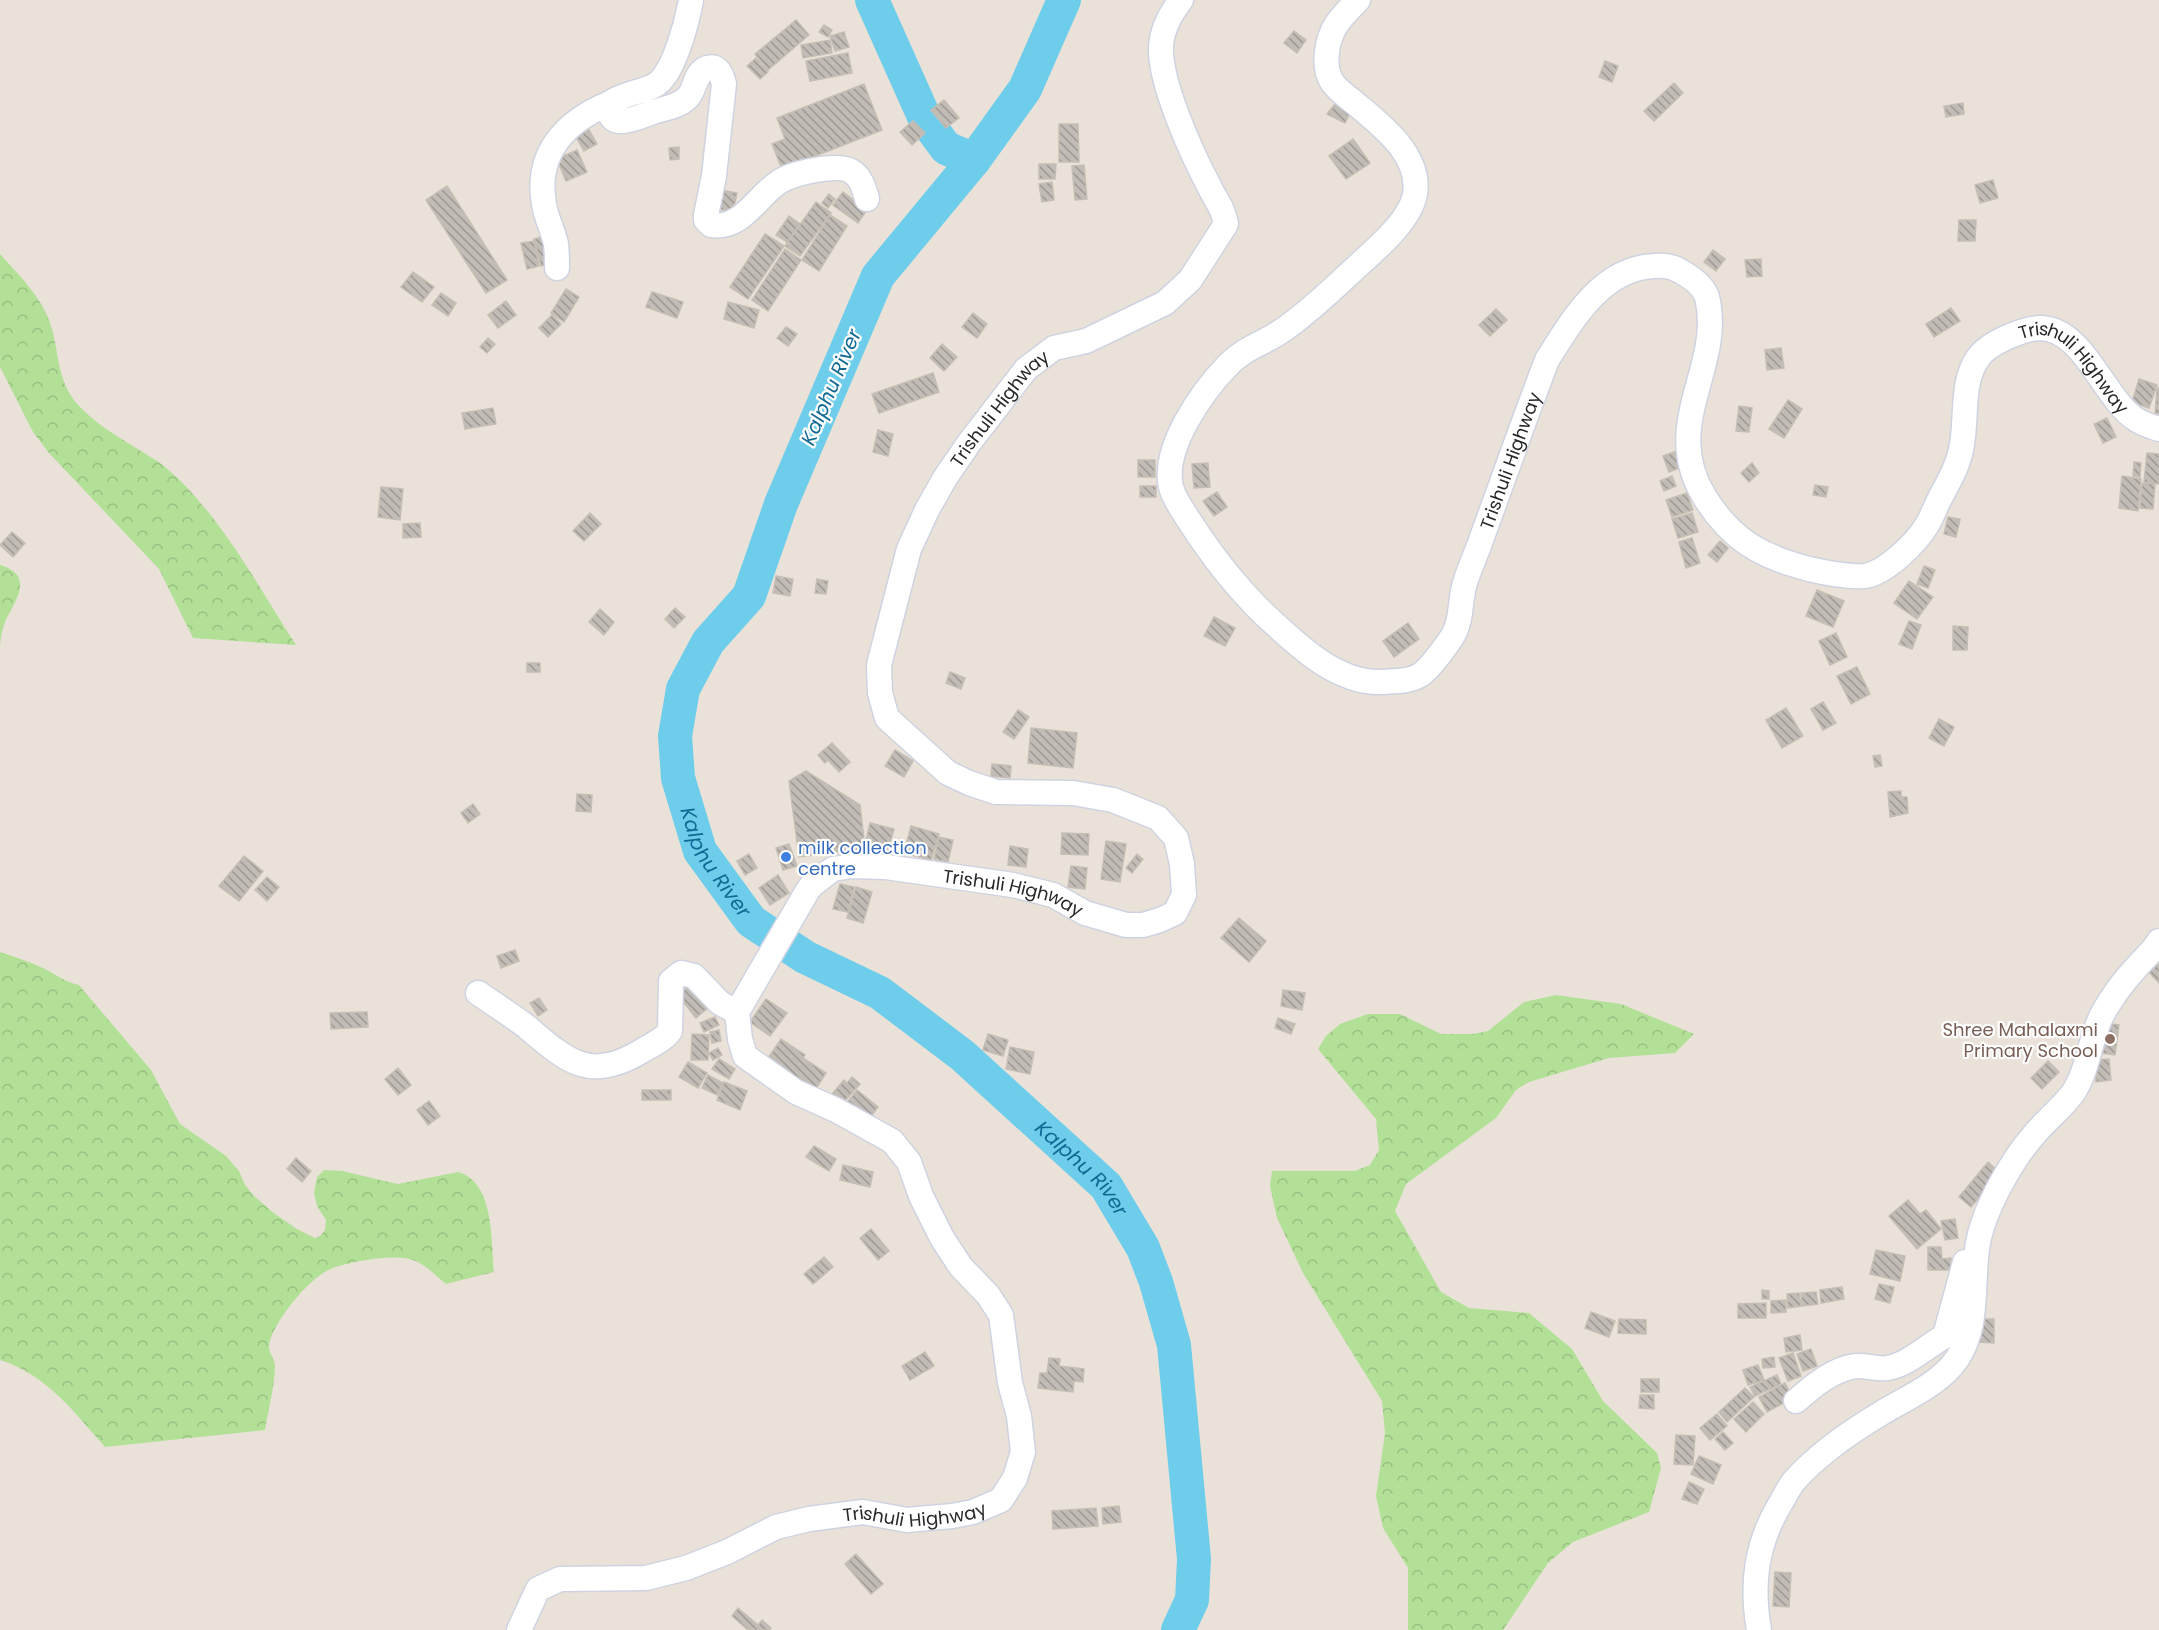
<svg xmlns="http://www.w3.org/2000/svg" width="2159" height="1630" viewBox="0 0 2159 1630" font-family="Poppins,sans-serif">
<defs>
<pattern id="forest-crowns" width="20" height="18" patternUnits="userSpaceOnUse" patternTransform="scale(1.5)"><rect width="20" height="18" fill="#b2e097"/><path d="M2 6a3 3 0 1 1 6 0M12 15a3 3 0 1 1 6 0" fill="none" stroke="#99c082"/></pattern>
<pattern id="building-back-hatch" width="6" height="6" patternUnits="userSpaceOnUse" patternTransform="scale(1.5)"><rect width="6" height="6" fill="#c2bcb6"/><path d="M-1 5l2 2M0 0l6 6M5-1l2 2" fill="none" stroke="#9e9994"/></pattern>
</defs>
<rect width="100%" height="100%" fill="#eae2d9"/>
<g fill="url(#forest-crowns)">
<path d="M 0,254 C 17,273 39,294 49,320 C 60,349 55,379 78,405 C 96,424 118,437 141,451 C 148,456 157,460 164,466 C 220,513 257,585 296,645 L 193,638 L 159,569 L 49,453 L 33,432 L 0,367 Z"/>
<path d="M 0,565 C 35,575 16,600 5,622 C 2,629 1,637 0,645 Z"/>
<path d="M 0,952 C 15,957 30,962 45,969 C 57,975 65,982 79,985 L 151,1070 L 180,1124 L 226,1156 L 239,1171 L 245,1185 L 254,1196 L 275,1214 L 297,1229 L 315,1238 L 320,1236 L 325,1230 L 326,1220 L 317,1206 L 314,1193 L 317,1177 L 324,1170 L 342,1171 L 398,1184 L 458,1172 C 495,1182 491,1242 494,1272 L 446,1284 C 436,1276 425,1264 413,1260 C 395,1253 345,1262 328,1270 C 307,1281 273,1322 269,1345 C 268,1353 275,1359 275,1366 C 275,1384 268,1412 265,1430 L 105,1447 C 73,1411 47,1375 0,1360 Z"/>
<polygon points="1556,995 1621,1004 1694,1034 1675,1053 1609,1058 1529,1082 1516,1090 1496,1118 1406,1184 1395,1211 1441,1292 1469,1308 1529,1313 1572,1349 1603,1401 1657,1453 1661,1468 1649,1512 1573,1542 1548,1563 1503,1630 1408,1630 1408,1568 1383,1528 1376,1496 1385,1433 1382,1401 1303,1273 1277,1218 1270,1186 1272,1171 1355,1171 1370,1165 1379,1150 1376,1119 1318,1049 1326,1036 1340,1024 1368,1014 1400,1014 1441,1034 1473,1034 1488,1031 1524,1002"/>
</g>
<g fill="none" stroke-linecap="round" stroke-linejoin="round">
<g stroke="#6ecdea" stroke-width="34">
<polyline points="872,0 926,121 946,148 974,160"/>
<path id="s1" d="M 1064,0 L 1025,89 L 974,160 L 878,276 L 781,504 L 749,596 L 708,642 L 683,689 L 675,736 L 678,778 L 700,851 L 751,921 L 805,957 L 880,993 L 962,1055 L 1106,1186 L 1143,1248 L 1156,1282 L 1174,1345 L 1194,1559 L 1192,1600 L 1178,1630"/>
</g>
</g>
<g fill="url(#building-back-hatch)" stroke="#c5beb4" stroke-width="1.5">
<polygon points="796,20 809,35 768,70 755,54"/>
<polygon points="824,25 832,30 828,37 819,32"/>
<polygon points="1294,31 1306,40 1297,53 1284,43"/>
<polygon points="844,32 849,47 835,51 830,36"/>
<polygon points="830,40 832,53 803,58 801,45"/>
<polygon points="848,53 852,73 810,81 806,61"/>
<polygon points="756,58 768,72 760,79 747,66"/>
<polygon points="1605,61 1618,66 1612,82 1599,77"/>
<polygon points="1674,83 1683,93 1654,121 1644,111"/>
<polygon points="864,84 882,130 782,169 772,144 785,139 777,118"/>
<polygon points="944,100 959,118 946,128 931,110"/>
<polygon points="1336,103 1351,111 1345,123 1327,114"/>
<polygon points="1963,103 1964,114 1946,117 1944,106"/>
<polygon points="913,121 925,133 912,145 900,132"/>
<polygon points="1059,124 1078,124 1079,162 1059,162"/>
<polygon points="588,128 597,144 584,151 575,135"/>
<polygon points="1353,139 1370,163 1346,179 1329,156"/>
<polygon points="679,147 679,159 670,160 669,148"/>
<polygon points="577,150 587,172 566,181 557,159"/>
<polygon points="1039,164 1056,164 1055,179 1039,179"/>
<polygon points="1084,165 1087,199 1075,200 1072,166"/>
<polygon points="1993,180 1998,198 1980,203 1975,185"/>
<polygon points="1052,182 1054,200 1042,202 1039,184"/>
<polygon points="447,186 507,280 486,293 426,200"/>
<polygon points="720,190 737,193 733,212 717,209"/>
<polygon points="843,192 867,210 858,223 833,205"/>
<polygon points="829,194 835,199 828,208 822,203"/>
<polygon points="816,202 831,213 800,256 785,246"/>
<polygon points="830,215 847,226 819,271 802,260"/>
<polygon points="789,216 800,224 787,242 776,235"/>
<polygon points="1959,220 1976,220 1975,241 1958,241"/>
<polygon points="765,234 784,246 748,299 730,287"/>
<polygon points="545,236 551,264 541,266 534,239"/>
<polygon points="534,241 539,266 527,269 521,243"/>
<polygon points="785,249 801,260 768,311 752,300"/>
<polygon points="1713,250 1725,259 1716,271 1704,262"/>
<polygon points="1761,259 1762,276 1747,277 1745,260"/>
<polygon points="413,272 434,287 422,302 401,287"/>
<polygon points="566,289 579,297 564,322 551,313"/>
<polygon points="652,292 683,302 677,318 646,307"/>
<polygon points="441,293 456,303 448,316 432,305"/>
<polygon points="506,301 516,315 498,328 488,315"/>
<polygon points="728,302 759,310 754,328 724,319"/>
<polygon points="1951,308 1960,321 1934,337 1926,324"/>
<polygon points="1496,309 1507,320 1490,336 1479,325"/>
<polygon points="973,313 987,324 977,338 962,327"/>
<polygon points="552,315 561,324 548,337 539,328"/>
<polygon points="786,327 797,334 788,346 777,338"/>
<polygon points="488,338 495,344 487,353 480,347"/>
<polygon points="942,344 957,357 944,371 930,358"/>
<polygon points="1781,348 1784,368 1767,370 1765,350"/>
<polygon points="933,373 939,392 879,413 872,394"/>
<polygon points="2139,379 2157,385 2149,408 2132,402"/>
<polygon points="2157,388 2159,388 2159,414 2155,414"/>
<polygon points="1788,400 1802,409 1784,438 1769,429"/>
<polygon points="1739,406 1752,408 1749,432 1736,431"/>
<polygon points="493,408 496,424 465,429 462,413"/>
<polygon points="2107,418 2116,437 2103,443 2094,424"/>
<polygon points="878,430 893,434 888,456 873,452"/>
<polygon points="1680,450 1687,465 1669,472 1663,456"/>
<polygon points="2147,453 2159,454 2159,484 2144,482"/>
<rect x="1138" y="460" width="17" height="17"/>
<polygon points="2134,462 2141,463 2140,477 2133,476"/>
<polygon points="1208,463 1210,487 1194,488 1192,464"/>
<polygon points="1752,463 1759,473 1749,482 1741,473"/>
<polygon points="1672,476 1676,486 1664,491 1660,481"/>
<polygon points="2122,476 2141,479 2138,511 2119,508"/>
<polygon points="2142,483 2155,484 2153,509 2140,508"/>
<polygon points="1815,485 1828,487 1826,497 1813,495"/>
<rect x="1140" y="486" width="16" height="11"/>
<polygon points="381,487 403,489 400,520 378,517"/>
<polygon points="1217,492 1227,507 1214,516 1203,501"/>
<polygon points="1687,493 1693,510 1672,517 1666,500"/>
<polygon points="590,513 601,524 584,541 573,531"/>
<polygon points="1692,513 1698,532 1678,538 1672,519"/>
<polygon points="1948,517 1960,519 1956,537 1944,534"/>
<polygon points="420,523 421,537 403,538 403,524"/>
<polygon points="12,532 25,543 13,557 0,545"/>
<polygon points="1692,538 1700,563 1686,568 1679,542"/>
<polygon points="1720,541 1728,548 1717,562 1708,555"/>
<polygon points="1924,566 1935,570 1928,588 1917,584"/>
<polygon points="776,576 793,579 790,596 773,593"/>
<polygon points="817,579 828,581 826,594 815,593"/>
<polygon points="1909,581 1933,597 1917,619 1894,603"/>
<polygon points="1817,590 1844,601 1833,627 1806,616"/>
<polygon points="675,608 685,617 674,628 665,619"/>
<polygon points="600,609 614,622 604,635 589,622"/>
<polygon points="1214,617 1235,628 1225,646 1204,636"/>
<polygon points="1909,621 1921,625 1912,649 1899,644"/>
<polygon points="1408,623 1419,639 1394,657 1383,641"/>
<polygon points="1953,626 1968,627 1967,650 1953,650"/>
<polygon points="1836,633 1847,657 1830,665 1819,641"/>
<rect x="527" y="663" width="13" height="9"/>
<polygon points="1857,667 1870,694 1851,704 1837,676"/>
<polygon points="950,672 965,678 961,689 946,683"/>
<polygon points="1823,702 1836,723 1823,730 1811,709"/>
<polygon points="1786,708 1803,736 1782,748 1766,720"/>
<polygon points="1018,710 1029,717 1014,739 1003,732"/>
<polygon points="1939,719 1954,727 1944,746 1929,738"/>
<polygon points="1031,728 1077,733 1073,768 1028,763"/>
<polygon points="832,743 850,762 839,772 828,760 825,763 818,755"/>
<polygon points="895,750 913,761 904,777 885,766"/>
<polygon points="1880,755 1882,766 1875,767 1873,756"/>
<polygon points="992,764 1011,766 1010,778 991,776"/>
<polygon points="806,771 860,805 865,848 799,857 789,781"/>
<polygon points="1901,791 1901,797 1907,797 1908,813 1890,817 1888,792"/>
<polygon points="577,794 592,795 591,812 576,811"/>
<polygon points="473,804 480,814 468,823 461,813"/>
<polygon points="870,823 894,829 888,850 865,845"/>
<polygon points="911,826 939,834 931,860 904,853"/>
<polygon points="1062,833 1089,834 1088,855 1061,854"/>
<polygon points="939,837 953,840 948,862 934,859"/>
<polygon points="1106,841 1126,844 1120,882 1101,879"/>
<polygon points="789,844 797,866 783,870 776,848"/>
<polygon points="1010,846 1028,849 1026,867 1008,865"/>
<polygon points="749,854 757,868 745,875 737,861"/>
<polygon points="1137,854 1143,859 1132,873 1126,868"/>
<polygon points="244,856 263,871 239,901 219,886"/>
<polygon points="1071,866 1087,868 1085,889 1068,887"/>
<polygon points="778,875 789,893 770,905 759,888"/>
<polygon points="267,877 279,887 267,901 255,890"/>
<polygon points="840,884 854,887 848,912 833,909"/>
<polygon points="856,887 872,892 863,923 847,918"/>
<polygon points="1239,918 1266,941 1249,962 1221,938"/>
<polygon points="515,950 519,961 501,968 497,956"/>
<polygon points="2159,959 2159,983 2147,970"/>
<polygon points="690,985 708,1008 696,1018 678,995"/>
<polygon points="1283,990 1305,993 1302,1010 1281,1006"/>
<polygon points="539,998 547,1010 538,1016 530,1003"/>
<polygon points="766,999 787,1013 770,1036 750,1022"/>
<polygon points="367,1012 368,1027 331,1029 330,1013"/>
<polygon points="715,1017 719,1025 704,1032 700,1023"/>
<polygon points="1278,1018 1295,1024 1291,1034 1275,1028"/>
<polygon points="2106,1023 2119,1025 2115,1055 2101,1053"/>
<polygon points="719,1030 721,1041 712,1043 710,1032"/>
<polygon points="692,1034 709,1035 708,1060 691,1060"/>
<polygon points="988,1034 1008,1040 1003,1056 983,1050"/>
<polygon points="781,1039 805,1055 803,1058 826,1073 814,1092 766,1061"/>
<polygon points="1010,1047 1034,1052 1030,1074 1006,1069"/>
<polygon points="718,1048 722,1055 713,1060 709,1053"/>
<polygon points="719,1059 735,1069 729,1079 712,1069"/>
<polygon points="2109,1059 2111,1080 2096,1082 2095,1060"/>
<polygon points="2048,1061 2059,1072 2042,1089 2031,1078"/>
<polygon points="688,1062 707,1073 698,1088 679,1077"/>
<polygon points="398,1068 411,1085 398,1095 385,1079"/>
<polygon points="708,1075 723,1083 717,1095 702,1088"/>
<polygon points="852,1077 860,1084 843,1103 832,1094 844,1080 847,1083"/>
<polygon points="724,1082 747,1091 740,1110 717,1100"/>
<rect x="642" y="1090" width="29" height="10"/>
<polygon points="857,1090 878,1107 867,1122 845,1105"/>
<polygon points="429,1101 440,1116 428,1125 417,1110"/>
<polygon points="814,1146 836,1159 829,1171 806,1157"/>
<polygon points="296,1158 311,1171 302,1182 287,1169"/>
<polygon points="1988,1162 2000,1173 1971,1207 1959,1197"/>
<polygon points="843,1165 873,1172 870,1187 840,1180"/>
<polygon points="1908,1200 1920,1214 1926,1210 1941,1229 1917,1249 1889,1216"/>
<polygon points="1955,1219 1958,1238 1945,1240 1941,1221"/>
<polygon points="871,1229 889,1251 878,1260 860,1238"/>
<polygon points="1928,1247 1941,1247 1942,1259 1951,1258 1951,1270 1928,1270"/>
<polygon points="1876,1250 1905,1256 1900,1281 1870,1274"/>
<polygon points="824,1257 833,1267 813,1284 804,1274"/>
<polygon points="1879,1284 1894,1287 1890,1303 1875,1299"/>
<polygon points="1842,1287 1844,1299 1821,1303 1820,1290"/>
<polygon points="1762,1290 1769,1291 1769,1299 1762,1299"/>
<polygon points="1816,1292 1818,1304 1802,1306 1801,1293"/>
<polygon points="1799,1293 1801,1306 1788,1308 1787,1294"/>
<polygon points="1786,1300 1786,1312 1771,1313 1771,1301"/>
<polygon points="1766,1303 1766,1318 1738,1318 1738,1304"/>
<polygon points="1591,1312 1615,1321 1609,1337 1585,1328"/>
<polygon points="1619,1319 1646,1320 1646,1334 1618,1333"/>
<polygon points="1975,1319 1994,1319 1994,1343 1975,1342"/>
<polygon points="1800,1335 1802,1350 1786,1352 1784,1338"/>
<polygon points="1811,1349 1817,1366 1803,1371 1797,1354"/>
<polygon points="925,1352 934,1366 910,1380 902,1366"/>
<polygon points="1793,1353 1801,1376 1788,1381 1779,1358"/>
<polygon points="1774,1357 1775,1367 1763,1368 1762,1359"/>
<polygon points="1049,1358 1060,1359 1059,1366 1084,1369 1083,1382 1074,1381 1073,1392 1038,1388 1040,1373 1047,1373"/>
<polygon points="1758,1365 1764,1380 1748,1385 1743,1370"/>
<polygon points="1777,1375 1781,1384 1755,1396 1750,1387"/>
<rect x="1641" y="1379" width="18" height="13"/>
<polygon points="1785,1383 1793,1398 1767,1412 1759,1397"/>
<polygon points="1745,1388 1754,1397 1727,1422 1719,1412"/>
<polygon points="1640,1395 1654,1395 1654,1409 1639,1408"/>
<polygon points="1753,1402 1764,1414 1746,1432 1734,1419"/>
<polygon points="1717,1414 1727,1426 1710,1440 1700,1428"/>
<polygon points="1723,1432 1733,1443 1725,1450 1715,1439"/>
<polygon points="1676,1435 1695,1436 1693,1465 1674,1464"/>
<polygon points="1699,1456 1721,1465 1713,1484 1691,1474"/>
<polygon points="1689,1482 1704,1489 1697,1504 1682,1499"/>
<polygon points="1119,1506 1121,1522 1103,1524 1102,1508"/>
<polygon points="1096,1508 1098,1526 1053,1529 1052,1511"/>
<polygon points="856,1554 883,1584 871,1594 845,1564"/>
<polygon points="1775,1572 1791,1573 1789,1607 1773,1606"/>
<polygon points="738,1608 758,1625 762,1620 771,1628 769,1630 748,1630 732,1616"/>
</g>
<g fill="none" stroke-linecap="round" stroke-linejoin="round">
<defs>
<g id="minor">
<path d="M 691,0 C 687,22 675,69 658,83 C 649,91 623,93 610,103 C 605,134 638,117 653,112 C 665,108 678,107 687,98 C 696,90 694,73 707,68 C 718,64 722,76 724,84 L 714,176 L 706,215 L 706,220 L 711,225 C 742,230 757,196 779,182 C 792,173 837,163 851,171 C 861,177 864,188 867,199"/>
<path id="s2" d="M 1358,0 C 1350,8 1342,16 1336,25 C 1327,39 1322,66 1332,82 C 1337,90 1349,98 1356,104 C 1382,126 1421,155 1415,194 C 1411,218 1381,245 1363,261 C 1339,283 1310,312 1283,330 C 1265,343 1244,348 1228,365 C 1202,392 1162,448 1171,487 C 1174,499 1183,511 1190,522 C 1212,556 1236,587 1264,614 C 1295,643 1336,684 1382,682 C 1394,681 1409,682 1420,675 C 1429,670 1453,638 1456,629 C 1462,615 1460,598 1465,583 C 1469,569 1476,555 1481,540 C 1503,480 1524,420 1547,360 C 1572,320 1602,268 1654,266 C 1663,265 1672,266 1680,271 C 1691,277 1703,285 1707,297 C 1724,367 1660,423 1704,496 C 1716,516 1729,531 1748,544 C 1768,557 1787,563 1809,569 C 1826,573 1847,577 1864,576 C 1885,574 1917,542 1927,525 C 1932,517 1935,508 1939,500 C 1949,481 1959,465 1962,444 C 1967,416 1961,382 1978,358 C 1988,343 2024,328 2041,328 C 2083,329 2103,396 2134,418 C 2142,424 2150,426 2159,429"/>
<path d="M 557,268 C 557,260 557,252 556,244 C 553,230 546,218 544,204 C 535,153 566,121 610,103"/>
<path d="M 478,993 C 494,1004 511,1015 527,1027 C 567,1061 589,1082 640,1052 C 651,1045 663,1041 670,1031 L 671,981 L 681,973 L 694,976 L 720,1003 L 737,1012"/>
<path d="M 1796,1401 C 1813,1386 1833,1369 1856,1366 C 1866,1365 1878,1370 1888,1368 C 1909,1364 1927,1346 1945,1336 L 1965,1262"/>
<path id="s3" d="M 519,1630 L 538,1589 L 560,1579 L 646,1578 L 686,1568 L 727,1552 L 776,1527 L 809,1519 L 863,1512 L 907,1520 L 952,1516 L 973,1512 L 1001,1500 L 1015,1478 L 1023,1452 L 1019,1416 L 1010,1383 L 1001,1315 L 988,1295 L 961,1267 L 942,1238 L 921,1196 L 909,1162 L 892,1141 L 836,1110 L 796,1092 L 745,1056 L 740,1039 L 737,1012 L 808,890 L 812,885 L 833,869 L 852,866 L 886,867 L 1013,885 L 1053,895 L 1085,913 L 1126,925 L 1143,925 L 1160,920 L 1175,913 L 1184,895 L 1182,864 L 1176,838 L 1158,818 L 1113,800 L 1073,793 L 996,792 L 969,783 L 948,773 L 887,718 L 880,693 L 879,665 L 909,549 L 927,510 L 945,478 L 969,443 L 1026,369 L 1054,348 L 1086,341 L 1165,303 L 1190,280 L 1226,224 C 1223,207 1216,201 1209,186 C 1192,154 1159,82 1161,46 C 1162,29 1171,13 1181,0"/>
<path d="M 1759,1630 C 1751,1583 1756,1545 1780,1504 C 1785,1496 1789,1487 1794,1481 C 1818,1454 1850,1432 1880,1414 C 1906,1398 1939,1385 1957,1359 C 1983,1321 1968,1269 1982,1227 C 1991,1198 2013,1159 2033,1136 C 2045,1121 2061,1109 2073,1093 C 2089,1069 2090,1036 2103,1013 C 2112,997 2123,982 2135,969 C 2143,959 2153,952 2159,941"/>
</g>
</defs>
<use href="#minor" stroke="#cfd3e1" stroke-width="27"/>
<use href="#minor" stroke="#fff" stroke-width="24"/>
</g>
<circle fill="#3f7fe0" stroke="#fff" stroke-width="2" cx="786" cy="857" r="6"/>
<circle fill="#8d6e63" stroke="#fff" stroke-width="2" cx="2110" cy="1039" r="6"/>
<g text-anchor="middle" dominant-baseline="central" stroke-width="4.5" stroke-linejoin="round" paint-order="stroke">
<g font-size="18" fill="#282828" stroke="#fff">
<text stroke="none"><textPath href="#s2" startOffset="2302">Trishuli Highway</textPath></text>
<text stroke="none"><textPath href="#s3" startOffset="2415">Trishuli Highway</textPath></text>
<text stroke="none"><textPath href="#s2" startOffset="1208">Trishuli Highway</textPath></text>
<text stroke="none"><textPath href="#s3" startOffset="1498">Trishuli Highway</textPath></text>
<text stroke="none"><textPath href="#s3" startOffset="436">Trishuli Highway</textPath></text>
</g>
<g font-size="18" fill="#366cbe" stroke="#fff" text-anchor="start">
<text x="798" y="847">milk collection<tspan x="798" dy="21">centre</tspan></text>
</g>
<g font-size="18" fill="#785e54" stroke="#fff" text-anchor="end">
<text x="2098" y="1029">Shree Mahalaxmi<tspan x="2098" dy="21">Primary School</tspan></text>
</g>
<g font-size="20" font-style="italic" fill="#116a93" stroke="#fff">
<text transform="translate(831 387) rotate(-67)">Kalphu River</text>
<text stroke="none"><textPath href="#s1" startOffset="978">Kalphu River</textPath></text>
<text stroke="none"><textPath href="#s1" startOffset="1464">Kalphu River</textPath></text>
</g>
</g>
</svg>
